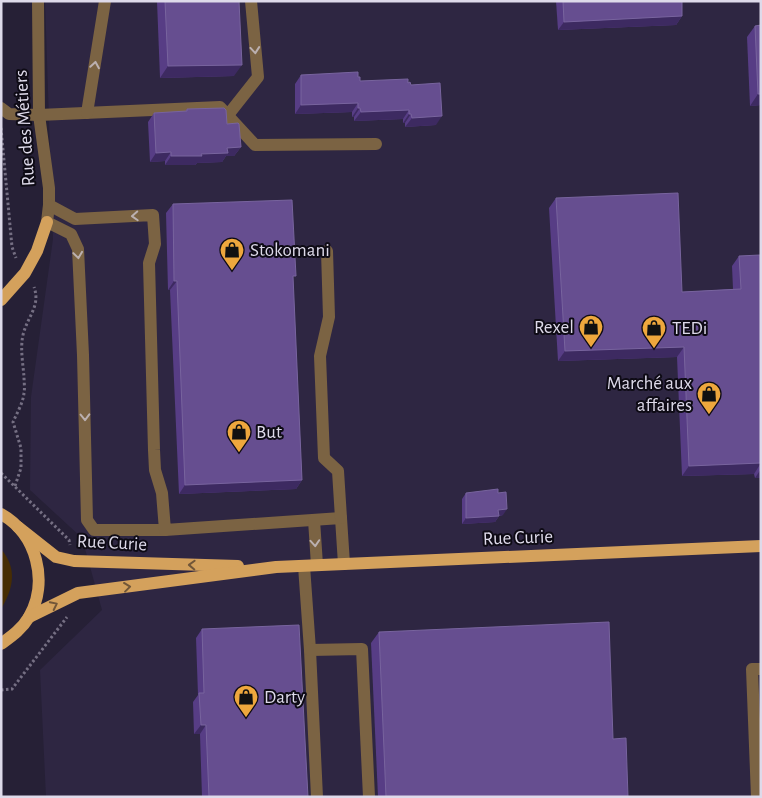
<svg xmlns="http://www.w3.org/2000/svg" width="762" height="798" viewBox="0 0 762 798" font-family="'Alegreya Sans',sans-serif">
<rect width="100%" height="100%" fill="#262036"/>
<polygon fill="#2e2642" points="45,1 761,1 761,797 46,797 40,670 102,610 82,538 30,490 31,397 53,239"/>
<path fill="#472d04" d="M 1,549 C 18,569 13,589 1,609 Z"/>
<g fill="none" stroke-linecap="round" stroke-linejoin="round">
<g stroke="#756f83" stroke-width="3" stroke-dasharray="2.5 2.5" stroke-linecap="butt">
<polyline points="1,128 12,247 16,258"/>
<polyline points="1,473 69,540 70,545"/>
<path d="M 15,486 L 21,468 L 21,448 L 13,422 C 17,413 23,403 24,393 C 25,388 24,382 24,377 C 23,364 20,348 23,335 C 27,317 41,306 34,287"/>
<polyline points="1,690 12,689 67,617"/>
</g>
<g stroke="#7b6343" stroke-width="12">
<polyline points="38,1 39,115 49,188 49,205 47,222 71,234 78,249 83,355 87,520 94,530 165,530"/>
<polyline points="1,108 9,114 39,115 220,107 255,145 376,144"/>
<polyline points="87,113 105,1"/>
<polyline points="228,115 258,77 251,1"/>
<polyline points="49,205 75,219 153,215 155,244 149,263 154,450 155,470 162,493 165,530 341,518 344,564"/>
<polyline points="327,251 329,317 320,356 324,458 338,471 341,518"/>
<polyline points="314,520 317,565"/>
<polyline points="304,566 310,650 317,797"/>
<polyline points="310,650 362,649 369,797"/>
<polyline points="757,797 752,669 761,669"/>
</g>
<g stroke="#d4a15c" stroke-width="12">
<polyline points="1,300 25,273 37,251 47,222"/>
<path d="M 1,514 C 37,534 49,582 29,617 C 22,629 12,636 1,644"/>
<polyline points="18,527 56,557 74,561 238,566"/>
<polyline points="29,617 78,593 276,567 761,546"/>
</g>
</g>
<g fill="#573d85">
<polygon points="157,1 239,1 234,76 160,78"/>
<polygon points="556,1 682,1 682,16 676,25 558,30"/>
<polygon points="761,25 761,105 750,106 747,37 755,26"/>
<polygon points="301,75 358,77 360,81 408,83 436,125 405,127 405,123 403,123 403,119 354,121 354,117 352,117 352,112 295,114 295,84"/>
<polygon points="187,109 227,124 241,147 234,156 226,156 222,162 197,163 195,165 165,165 165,161 150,162 148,122 154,113 185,112"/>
<polygon points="556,198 682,292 733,289 732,266 739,256 761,266 761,478 755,478 754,474 682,476 677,357 558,361 549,208"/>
<polygon points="173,204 293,280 302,480 296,489 179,494 170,290 168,290 166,213"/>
<polygon points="466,493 503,515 499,516 495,522 462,524 462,499"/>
<polygon points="202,629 308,797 202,797 200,734 194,734 193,702 198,695 196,638"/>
<polygon points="379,632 613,739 628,797 378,797 371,643"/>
</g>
<g fill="#3d2a61">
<polygon points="682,16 676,25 558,30 564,22"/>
<polygon points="242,65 234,76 160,78 168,66"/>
<polygon points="758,94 761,94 761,105 750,106"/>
<polygon points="358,103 352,112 295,114 301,105"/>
<polygon points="358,108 360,108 354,117 352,117"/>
<polygon points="409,110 403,119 354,121 361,112"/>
<polygon points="409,114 411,114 405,123 403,123"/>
<polygon points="442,116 436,125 405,127 412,118"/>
<polygon points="241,147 234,156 226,156 222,162 197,163 195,165 165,165 171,156 201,154 227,148"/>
<polygon points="171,152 165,161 150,162 156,153"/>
<polygon points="174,281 177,281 170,290 168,290"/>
<polygon points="684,347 677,357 558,361 565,351"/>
<polygon points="761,463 754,474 682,476 689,466"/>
<polygon points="761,469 761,478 755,478"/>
<polygon points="302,480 296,489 179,494 185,485"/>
<polygon points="507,509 503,515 494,517 499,516 495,522 462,524 466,518 498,510"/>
<polygon points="201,725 206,725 200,734 194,734"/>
</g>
<g fill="#664e90" stroke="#78649e">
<polygon points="165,1 239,1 242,65 168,66"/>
<polygon points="563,1 682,1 682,16 564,22"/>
<polygon points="761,25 761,94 758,94 755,26"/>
<polygon points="358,72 358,77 360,77 360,81 408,79 408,83 410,82 411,85 440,83 442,116 412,118 411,114 409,114 409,110 361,112 360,108 358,108 358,103 301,105 301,75"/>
<polygon points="224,108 226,110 227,124 238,123 239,124 241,147 227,148 228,153 201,154 202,156 171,156 171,152 156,153 154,113 187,111 187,109"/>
<polygon points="678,193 682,292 741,289 739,256 760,255 761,463 689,466 684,347 565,351 556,198"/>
<polygon points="292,200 296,276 293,276 302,480 185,485 177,281 174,281 173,204"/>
<polygon points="498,489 498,493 506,492 507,509 498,510 499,516 466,518 466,493"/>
<polygon points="609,622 613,739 626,738 628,797 386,797 379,632"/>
<polygon points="299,625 308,797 209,797 206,725 201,725 199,693 204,693 202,629"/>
</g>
<defs><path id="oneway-chevron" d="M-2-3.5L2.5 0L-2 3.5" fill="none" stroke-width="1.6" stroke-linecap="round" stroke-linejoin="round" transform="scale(1.25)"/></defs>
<g stroke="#bbb0b0">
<use href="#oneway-chevron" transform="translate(255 50) rotate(85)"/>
<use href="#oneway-chevron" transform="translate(95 65) rotate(-81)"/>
<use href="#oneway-chevron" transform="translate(135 216) rotate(177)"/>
<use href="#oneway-chevron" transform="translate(78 255) rotate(82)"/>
<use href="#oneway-chevron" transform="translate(85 417) rotate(89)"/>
<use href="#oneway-chevron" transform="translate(315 543) rotate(86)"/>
</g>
<g stroke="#715638">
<use href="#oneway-chevron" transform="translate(192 565) rotate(-178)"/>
<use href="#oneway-chevron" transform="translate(127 587) rotate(-7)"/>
<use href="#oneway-chevron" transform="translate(54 605) rotate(-26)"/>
</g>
<defs>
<symbol id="shop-pin" viewBox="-11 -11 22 30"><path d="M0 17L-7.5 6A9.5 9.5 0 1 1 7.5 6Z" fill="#eea73d" stroke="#0e0b15"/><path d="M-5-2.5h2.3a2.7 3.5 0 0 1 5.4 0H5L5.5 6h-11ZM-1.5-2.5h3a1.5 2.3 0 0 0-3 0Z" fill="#111"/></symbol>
</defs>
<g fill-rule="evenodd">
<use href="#shop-pin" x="218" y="236" width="28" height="38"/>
<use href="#shop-pin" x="577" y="313" width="28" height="38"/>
<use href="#shop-pin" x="640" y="314" width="28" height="38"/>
<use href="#shop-pin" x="695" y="380" width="28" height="38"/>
<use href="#shop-pin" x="225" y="418" width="28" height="38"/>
<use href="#shop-pin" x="232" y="683" width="28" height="38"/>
</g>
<g text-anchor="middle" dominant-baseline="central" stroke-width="4" stroke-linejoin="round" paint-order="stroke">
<g font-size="19" fill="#dedaea" stroke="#0e0b15">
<text transform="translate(25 128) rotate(-94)">Rue des Métiers</text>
<text transform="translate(518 538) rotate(-2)">Rue Curie</text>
<text transform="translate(112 543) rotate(3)">Rue Curie</text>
</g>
<g font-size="19" fill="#dedaea" stroke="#0e0b15" text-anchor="start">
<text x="250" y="250">Stokomani</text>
<text x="574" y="327" text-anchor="end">Rexel</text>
<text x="672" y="328">TEDi</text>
<text x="692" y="383" text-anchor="end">Marché aux<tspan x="692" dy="22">affaires</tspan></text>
<text x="256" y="432">But</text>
<text x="264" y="697">Darty</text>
</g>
</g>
<rect width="762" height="798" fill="none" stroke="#dedaea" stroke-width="5"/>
</svg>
